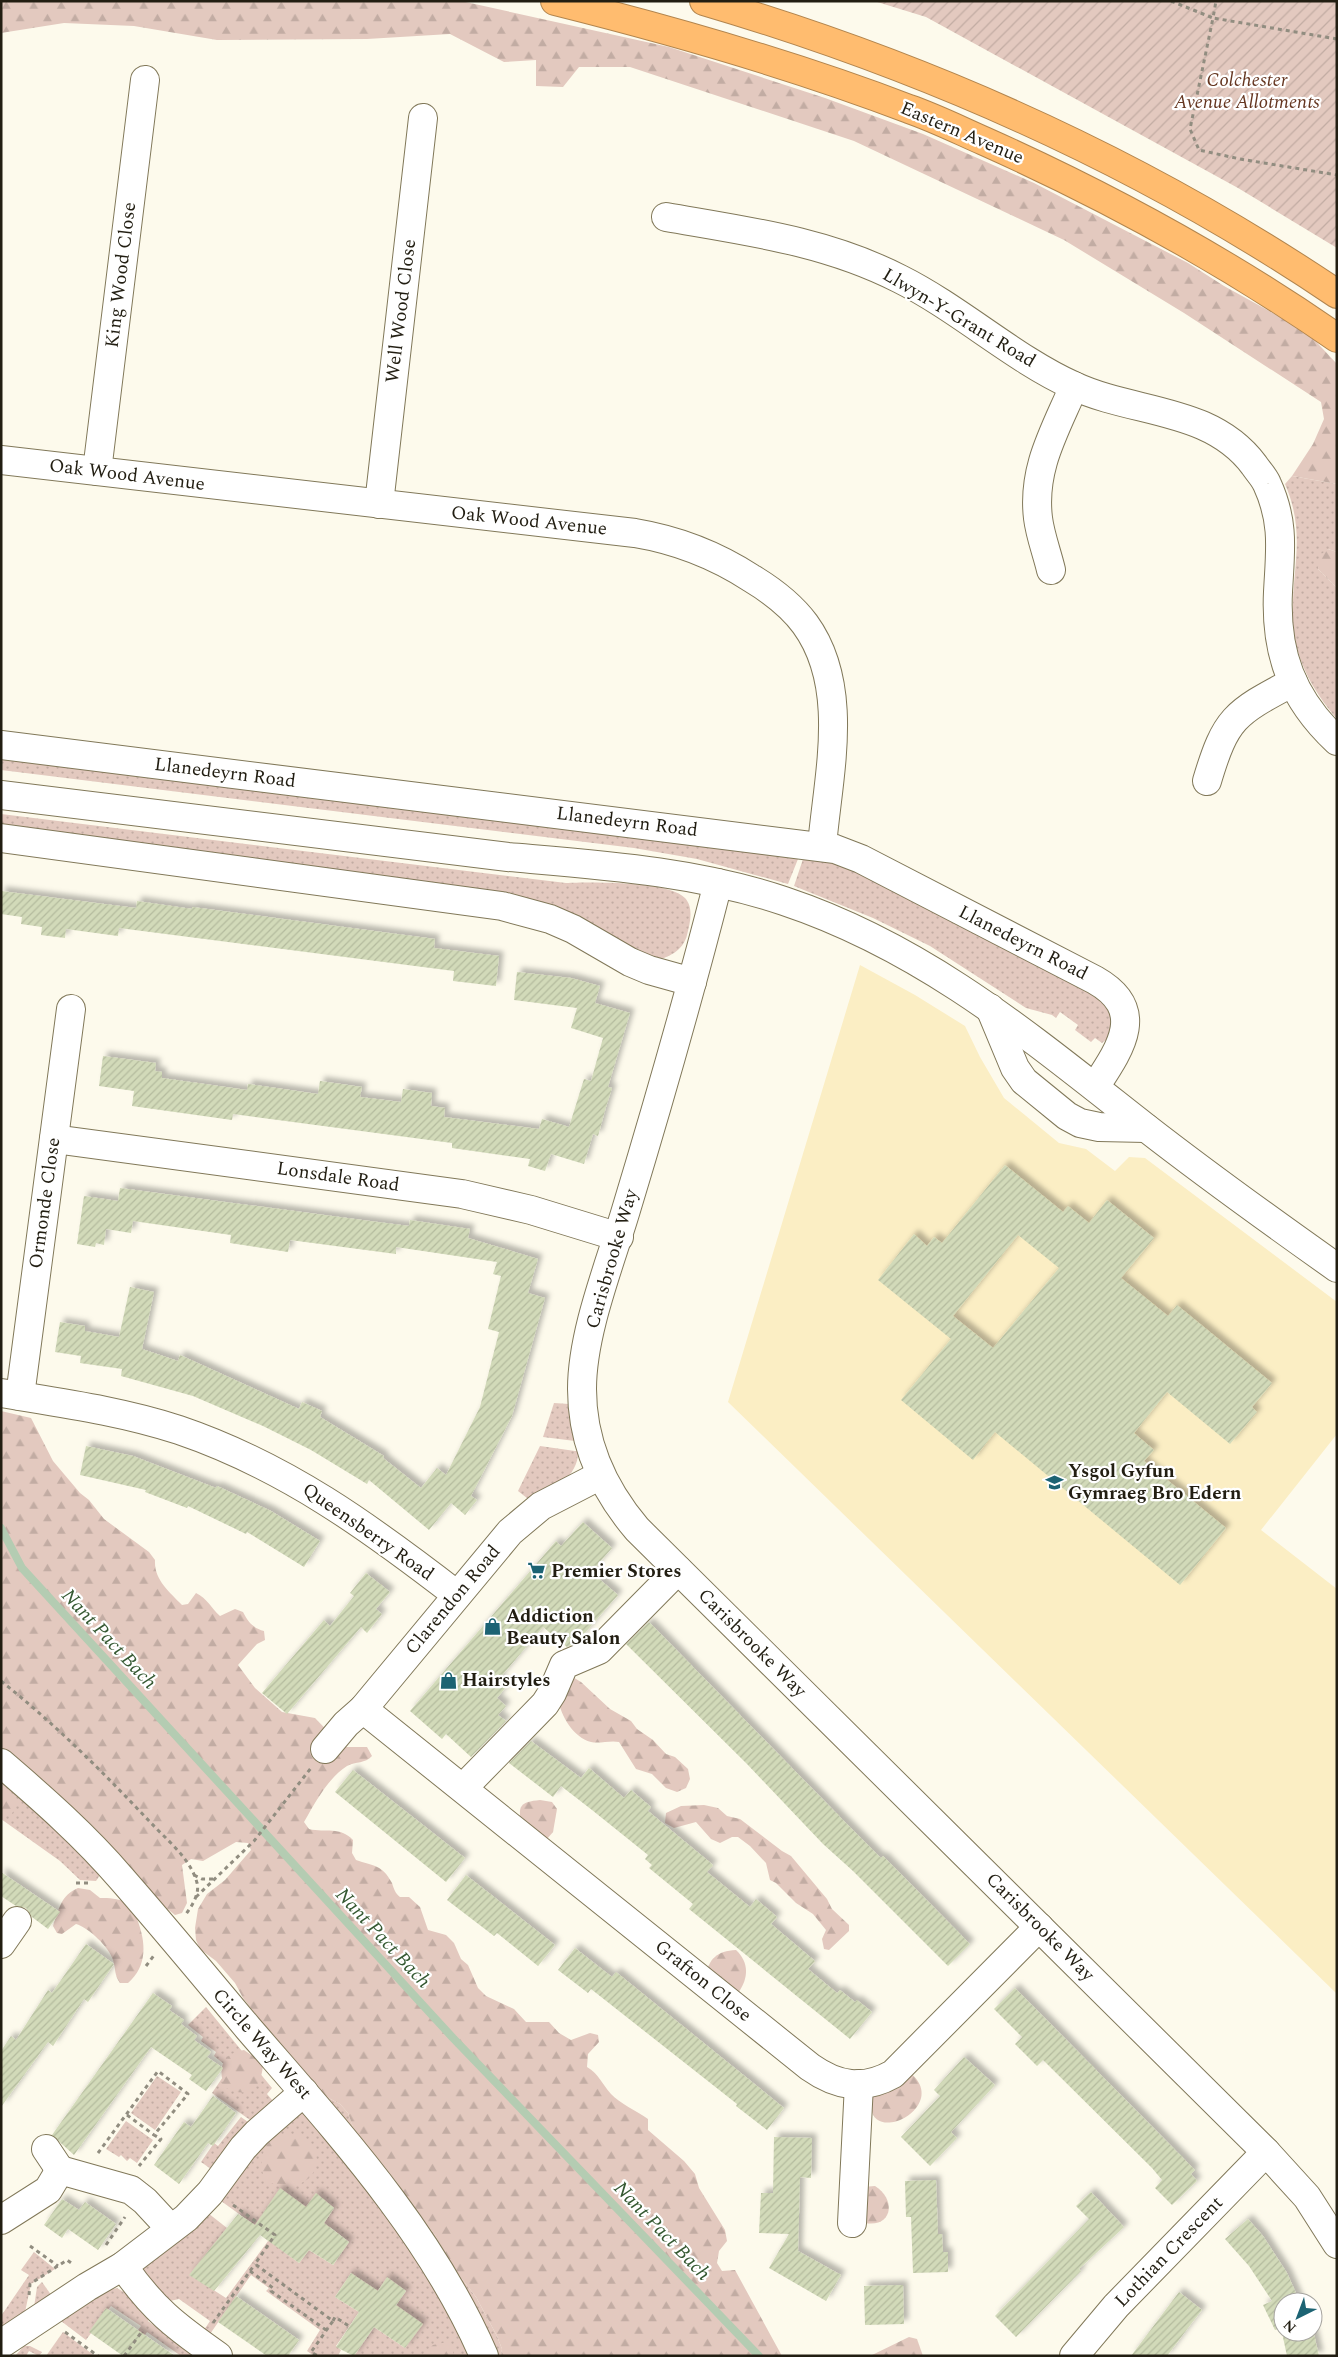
<svg xmlns="http://www.w3.org/2000/svg" width="1338" height="2357" viewBox="0 0 1338 2357" font-family="Spectral,serif">
<defs>
<pattern id="grass-dots" width="8" height="8" patternUnits="userSpaceOnUse" patternTransform="scale(1.25)"><rect width="8" height="8" fill="#e3c9bf"/><path d="M2 2h.1M6 6h.1" fill="none" stroke="#c2aca3" stroke-width="1.8" stroke-linecap="round"/></pattern>
<pattern id="forest-firs" width="22" height="20" patternUnits="userSpaceOnUse" patternTransform="scale(1.25)"><rect width="22" height="20" fill="#e3c9bf"/><path d="M5 1l3.5 6h-7zM16 11l3.5 6h-7z" fill="#c2aca3"/></pattern>
<pattern id="garden-furrows" width="10" height="10" patternUnits="userSpaceOnUse" patternTransform="scale(1.25)"><rect width="10" height="10" fill="#e3c9bf"/><path d="M-1 1l2-2M0 10L10 0M9 11l2-2" fill="none" stroke="#c2aca3"/></pattern>
<pattern id="building-hatch" width="6" height="6" patternUnits="userSpaceOnUse" patternTransform="scale(1.25)"><rect width="6" height="6" fill="#d2dab9"/><path d="M-1 1l2-2M0 6l6-6M5 7l2-2" fill="none" stroke="#b4bb9e"/></pattern>
<filter id="shadow"><feDropShadow dx="4.5" dy="-4.5" stdDeviation="2.5" flood-color="#0004"/></filter>
</defs>
<rect width="100%" height="100%" fill="#fdfaec"/>
<polygon fill="#fbeec4" points="860,965 915,995 965,1026 980,1057 1004,1098 1059,1143 1086,1149 1115,1171 1129,1157 1145,1158 1337,1302 1337,1434 1261,1530 1337,1589 1337,1994 728,1402"/>
<g fill="url(#grass-dots)" fill-rule="evenodd">
<path d="M 1292,476 L 1337,484 L 1337,552 L 1328,549 L 1318,569 L 1337,588 L 1337,719 C 1313,691 1294,658 1293,620 C 1291,569 1307,535 1285,484 Z"/>
<polygon points="1,754 800,854 788,884 697,859 634,848 1,770"/>
<path d="M 1,814 L 566,883 C 590,882 669,881 685,898 C 694,908 690,923 687,935 C 683,951 668,958 653,961 L 590,929 L 1,829 Z"/>
<polygon points="805,853 826,856 1112,1001 1112,1042 1107,1039 1102,1043 1095,1038 1091,1042 1075,1030 1078,1025 1060,1012 1056,1018 1052,1015 1026,1008 930,946 873,918 794,886"/>
<polygon points="554,1403 569,1404 575,1441 543,1437"/>
<path d="M 540,1446 L 575,1451 L 578,1451 C 579,1478 551,1489 532,1502 L 518,1491 Z"/>
<polygon points="1,1782 47,1822 100,1875 96,1881 80,1880 60,1861 1,1819"/>
<polygon points="206,2007 272,2088 267,2094 273,2101 257,2125 212,2093 229,2068 214,2056 216,2052 201,2041 203,2037 188,2025"/>
<polygon points="157,2076 181,2092 155,2130 131,2113"/>
<path d="M 313,2082 L 325,2096 L 340,2104 L 348,2113 L 354,2130 L 435,2235 L 452,2266 L 476,2297 L 497,2336 L 502,2349 L 501,2356 L 453,2356 L 453,2350 L 421,2356 L 354,2356 L 374,2327 L 405,2348 L 422,2324 L 392,2311 L 406,2291 L 387,2278 L 374,2296 L 351,2273 L 335,2297 L 359,2312 L 336,2346 L 341,2350 L 338,2356 L 314,2356 L 307,2351 L 320,2330 L 266,2291 L 269,2288 L 251,2275 L 210,2334 L 204,2330 L 210,2321 L 179,2299 L 152,2305 L 123,2266 L 199,2206 L 227,2228 L 190,2275 L 226,2298 L 271,2237 L 210,2193 ZM 316,2194 L 334,2208 L 320,2229 L 330,2227 L 349,2242 L 333,2265 L 309,2250 L 299,2263 L 283,2251 Z"/>
<polygon points="241,2117 255,2127 218,2174 201,2162 214,2143 218,2146"/>
<polygon points="126,2121 153,2140 137,2163 130,2158 127,2161 121,2155 119,2157 106,2149"/>
<polygon points="34,2252 55,2269 31,2284 25,2312 1,2329 1,2316 29,2275 21,2270"/>
<polygon points="42,2282 54,2299 33,2314 37,2287"/>
<polygon points="117,2288 137,2300 150,2317 148,2321 195,2356 181,2356 147,2332 130,2356 120,2356 141,2326 111,2306 86,2340 61,2321 101,2292"/>
<polygon points="63,2332 95,2356 46,2356"/>
<polygon points="24,2346 30,2346 42,2352 39,2356 29,2351 26,2356 15,2356"/>
</g>
<g fill="url(#forest-firs)">
<polygon points="1,1 461,1 669,47 825,98 923,134 1034,183 1188,263 1224,286 1307,332 1337,364 1337,484 1292,476 1313,444 1324,419 1321,402 1184,313 1064,240 854,141 630,67 579,67 563,87 536,86 536,60 504,62 450,34 367,39 217,40 134,26 64,23 1,33"/>
<polygon points="1328,549 1337,552 1337,588 1318,569 1319,556"/>
<path d="M 1,1411 L 31,1418 L 53,1461 L 80,1493 L 89,1500 L 104,1519 L 149,1552 L 155,1560 C 154,1580 169,1591 182,1605 L 188,1604 L 196,1593 C 207,1598 212,1609 220,1616 L 235,1609 L 243,1612 C 248,1622 253,1628 264,1631 L 265,1640 L 257,1644 L 238,1665 L 255,1688 L 282,1712 L 315,1718 L 343,1747 L 367,1747 L 372,1756 C 365,1764 356,1761 347,1766 C 328,1778 315,1803 304,1822 L 309,1829 C 326,1833 340,1826 353,1840 L 352,1853 L 356,1860 C 373,1866 382,1864 392,1883 C 394,1889 395,1893 400,1897 L 409,1897 L 420,1907 L 428,1930 L 446,1935 L 454,1943 L 461,1959 L 468,1965 L 478,1988 L 486,1996 L 514,2009 L 526,2022 L 549,2022 L 559,2033 L 571,2040 L 590,2033 L 598,2035 L 599,2042 L 588,2054 L 587,2067 C 599,2074 602,2084 611,2094 C 619,2103 637,2111 648,2119 L 648,2130 L 684,2161 L 695,2174 L 699,2188 L 725,2230 L 727,2241 L 719,2251 L 717,2263 L 722,2271 L 735,2270 L 782,2356 L 501,2356 L 502,2349 L 497,2336 L 476,2297 L 452,2266 L 435,2235 L 363,2143 L 354,2130 L 348,2113 L 340,2104 L 325,2096 L 289,2053 L 278,2044 L 243,1998 L 235,1983 L 216,1961 L 200,1949 L 196,1940 L 195,1928 L 198,1909 L 207,1894 L 225,1880 L 251,1850 L 248,1843 L 236,1842 L 203,1861 L 191,1859 L 182,1865 L 187,1903 L 182,1913 L 175,1915 L 152,1897 L 140,1877 L 119,1860 L 1,1747 Z"/>
<path d="M 571,1676 L 581,1682 L 610,1709 L 631,1721 L 637,1729 L 653,1740 L 666,1754 L 675,1757 L 688,1769 L 690,1779 L 686,1788 L 677,1792 L 666,1788 L 652,1774 L 636,1769 L 619,1742 C 610,1740 600,1744 591,1742 C 573,1737 561,1716 558,1699 Z"/>
<path d="M 1,1789 C 11,1792 15,1796 16,1807 L 11,1815 L 1,1814 Z"/>
<path d="M 540,1800 L 552,1802 L 557,1809 L 553,1832 L 547,1839 L 522,1825 C 517,1806 520,1802 540,1800 Z"/>
<polygon points="704,1805 718,1808 727,1816 740,1819 782,1851 791,1856 827,1899 832,1909 849,1925 849,1931 829,1950 824,1949 822,1939 826,1930 813,1914 796,1903 776,1883 770,1880 766,1863 750,1846 738,1837 732,1837 720,1843 711,1839 696,1822 674,1828 665,1823 666,1813 681,1806"/>
<path d="M 78,1888 L 90,1890 L 100,1898 C 109,1898 118,1898 126,1903 C 131,1907 134,1914 137,1919 C 146,1942 148,1966 128,1983 L 120,1983 C 114,1975 116,1969 113,1960 C 110,1948 88,1927 76,1924 L 62,1934 L 57,1933 L 53,1926 C 59,1909 61,1895 78,1888 Z"/>
<path d="M 736,1950 C 749,1962 749,1978 738,1993 L 706,1977 C 708,1959 717,1951 736,1950 Z"/>
<path d="M 244,2050 L 257,2059 L 263,2066 C 260,2091 248,2099 224,2087 C 218,2066 222,2054 244,2050 Z"/>
<path d="M 908,2071 C 952,2104 876,2145 871,2108 C 869,2100 872,2089 873,2081 Z"/>
<path d="M 282,2134 C 287,2134 293,2134 297,2135 C 327,2143 323,2190 283,2185 C 278,2185 271,2184 268,2181 C 258,2174 261,2150 269,2142 C 271,2139 278,2136 282,2134 Z"/>
<path d="M 875,2186 C 897,2200 892,2228 865,2223 L 863,2187 Z"/>
<polygon points="909,2337 917,2339 923,2356 870,2356"/>
<polygon points="447,2342 453,2350 453,2356 421,2356 433,2345"/>
</g>
<polygon fill="url(#garden-furrows)" points="874,1 1337,1 1337,248 1238,188 926,17"/>
<g fill="none" stroke-linecap="round" stroke-linejoin="round">
<polyline stroke="#b4ccb2" stroke-width="8" points="1,1528 22,1568 453,2038 759,2356"/>
</g>
<g fill="url(#building-hatch)" fill-rule="evenodd" filter="url(#shadow)">
<polygon points="1,891 136,908 137,901 192,909 192,907 435,939 434,948 499,956 496,986 453,981 454,971 119,928 118,936 66,929 65,938 41,935 42,927 21,924 22,917 1,914"/>
<polygon points="517,972 571,978 600,986 595,1003 630,1013 608,1087 612,1088 606,1107 598,1136 593,1134 584,1164 551,1154 545,1171 528,1166 530,1159 452,1148 452,1143 233,1114 232,1120 132,1106 134,1091 99,1086 103,1056 156,1063 155,1071 162,1072 162,1078 247,1090 248,1084 318,1094 320,1081 362,1087 360,1097 401,1102 403,1089 432,1093 431,1106 445,1108 444,1117 539,1129 542,1119 569,1127 584,1079 591,1081 603,1038 571,1028 577,1008 514,1000"/>
<path d="M 1005,1165 L 1063,1212 L 1068,1206 L 1089,1223 L 1107,1200 L 1154,1238 L 1121,1278 L 1168,1316 L 1177,1305 L 1272,1383 L 1252,1407 L 1257,1412 L 1230,1444 L 1167,1392 L 1134,1433 L 1154,1450 L 1144,1461 L 1226,1528 L 1180,1585 L 995,1432 L 973,1460 L 901,1400 L 951,1339 L 878,1280 L 914,1234 L 927,1246 L 934,1237 L 942,1243 ZM 1018,1235 L 1059,1268 L 993,1348 L 953,1316 Z"/>
<polygon points="120,1188 362,1220 409,1226 410,1220 470,1229 468,1238 538,1259 528,1293 545,1298 512,1416 471,1496 477,1500 465,1515 451,1503 429,1530 369,1480 367,1484 311,1450 263,1426 193,1396 121,1376 122,1369 80,1363 81,1356 55,1352 60,1322 85,1326 85,1331 119,1337 130,1287 154,1292 142,1349 178,1361 180,1355 299,1409 302,1402 322,1411 320,1417 384,1456 383,1458 421,1488 437,1468 446,1475 480,1407 499,1332 488,1329 501,1276 493,1274 497,1262 396,1247 396,1254 290,1240 288,1252 230,1243 231,1235 133,1221 131,1233 106,1229 104,1245 96,1243 95,1247 77,1244 84,1196 118,1201"/>
<polygon points="86,1446 133,1456 216,1488 217,1486 271,1511 320,1541 304,1567 247,1532 246,1534 188,1506 187,1508 145,1492 146,1490 80,1475"/>
<polygon points="583,1522 612,1548 591,1572 618,1595 576,1643 567,1647 543,1627 499,1679 507,1686 497,1698 506,1706 498,1715 506,1721 471,1757 446,1734 442,1739 410,1711 556,1541 561,1546"/>
<polygon points="366,1573 390,1592 376,1609 382,1614 367,1633 361,1627 287,1714 262,1693 324,1620 330,1626 354,1596 350,1593"/>
<polygon points="649,1622 845,1822 881,1858 883,1856 970,1944 948,1966 853,1871 823,1844 747,1764 626,1644"/>
<polygon points="531,1741 581,1778 589,1768 624,1798 631,1790 651,1807 648,1811 713,1865 707,1872 750,1907 756,1899 777,1917 771,1924 815,1961 808,1969 837,1993 840,1990 855,2002 857,2000 872,2012 850,2039 689,1909 693,1904 649,1868 652,1865 645,1859 648,1855 592,1810 561,1786 553,1797 509,1763"/>
<polygon points="353,1770 465,1858 446,1882 335,1792"/>
<polygon points="1,1872 60,1912 48,1929 32,1917 26,1908 16,1906 1,1896"/>
<polygon points="466,1875 555,1945 538,1966 497,1933 494,1936 447,1900"/>
<polygon points="86,1944 114,1964 88,2002 84,1999 53,2046 48,2042 1,2107 1,2051 11,2036 16,2040 48,1990 52,1993"/>
<polygon points="575,1948 612,1977 616,1972 784,2108 767,2130 736,2106 737,2104 591,1989 588,1993 558,1970"/>
<polygon points="1015,1988 1195,2170 1191,2174 1197,2181 1172,2205 1155,2188 1162,2180 1152,2168 1043,2060 1037,2066 1015,2044 1022,2037 994,2009"/>
<polygon points="153,1993 172,2006 169,2010 184,2020 181,2024 197,2036 194,2040 211,2052 207,2057 223,2068 206,2091 189,2079 192,2075 151,2047 74,2155 52,2135"/>
<polygon points="964,2057 995,2085 951,2132 957,2138 930,2166 901,2137 940,2096 934,2090"/>
<polygon points="213,2096 236,2113 213,2146 208,2143 179,2184 154,2165 184,2122 191,2127"/>
<polygon points="774,2137 812,2138 811,2178 800,2177 798,2251 841,2275 826,2301 769,2268 789,2234 759,2233 761,2193 773,2193"/>
<polygon points="936,2180 938,2234 942,2234 943,2252 948,2252 948,2272 913,2273 911,2217 906,2217 905,2181"/>
<polygon points="280,2188 306,2207 316,2193 334,2208 324,2223 349,2242 333,2265 309,2250 299,2263 260,2235 214,2291 189,2275 238,2214 255,2225"/>
<polygon points="1091,2192 1124,2227 1079,2269 1081,2271 1016,2337 995,2316 1089,2219 1076,2206"/>
<polygon points="62,2199 79,2210 85,2202 116,2224 98,2250 68,2229 62,2238 44,2225"/>
<polygon points="1248,2219 1263,2236 1287,2273 1300,2302 1283,2302 1283,2332 1313,2332 1313,2330 1319,2356 1287,2356 1281,2328 1275,2330 1263,2305 1272,2301 1249,2266 1225,2239"/>
<polygon points="351,2273 378,2291 387,2277 406,2291 396,2305 423,2324 405,2348 374,2327 354,2356 336,2347 359,2312 335,2297"/>
<polygon points="903,2285 904,2324 865,2325 864,2286"/>
<polygon points="1179,2292 1202,2310 1191,2324 1167,2356 1131,2356"/>
<polygon points="236,2296 299,2340 288,2356 267,2356 218,2322"/>
<polygon points="106,2308 175,2356 123,2356 89,2332"/>
</g>
<g fill="none" stroke-linecap="round" stroke-linejoin="round">
<defs>
<g id="minor">
<path d="M 666,217 C 746,231 826,241 900,279 C 960,309 1014,359 1074,386 C 1134,414 1211,407 1254,465 C 1258,471 1264,477 1267,484 C 1285,523 1280,552 1278,592 C 1275,653 1292,699 1337,741"/>
<path d="M 1,460 L 635,533 C 677,540 714,554 751,578 C 771,590 791,605 805,624 C 851,687 828,775 822,846"/>
<polyline points="97,471 145,80"/>
<polyline points="379,504 423,118"/>
<path d="M 1051,570 C 1047,553 1040,535 1038,518 C 1032,468 1055,431 1074,386"/>
<path d="M 1,745 L 835,849 L 861,859 L 1095,980 C 1148,1010 1120,1049 1095,1087"/>
<path d="M 1207,781 C 1226,717 1235,713 1293,682"/>
<path d="M 1,795 L 508,857 C 600,865 695,871 784,901 C 925,948 1030,1037 1145,1127 C 1208,1176 1272,1222 1337,1268"/>
<polyline points="1,838 502,906 550,919 573,929 630,962 649,970 692,982"/>
<path d="M 718,883 C 690,993 659,1101 626,1210 C 610,1264 582,1332 582,1389 C 582,1442 603,1489 637,1529 L 1266,2152 L 1307,2197 L 1337,2244"/>
<polyline points="990,1008 1015,1068 1024,1081 1067,1116 1080,1123 1099,1127 1146,1128"/>
<polyline points="54,1139 462,1194 531,1210 619,1237"/>
<path d="M 1,1393 C 61,1403 121,1411 179,1430 C 285,1466 369,1527 457,1595"/>
<polyline points="20,1396 71,1009"/>
<path d="M 363,1709 L 810,2067 C 837,2086 863,2091 893,2074 L 1039,1927"/>
<polyline points="325,1749 346,1724 363,1709 510,1532 541,1506 601,1475"/>
<path d="M 1,1763 C 43,1799 85,1836 121,1878 C 164,1927 206,1978 248,2028 C 336,2130 430,2231 484,2356"/>
<polyline points="463,1788 545,1704 552,1693 564,1665 599,1650 678,1570"/>
<polyline points="1,1944 17,1921"/>
<polyline points="46,2149 60,2170"/>
<polyline points="1,2220 48,2190 60,2170 131,2190 145,2201 171,2229"/>
<polyline points="852,2223 859,2084"/>
<path d="M 123,2266 C 153,2309 175,2326 218,2356"/>
<polyline points="1,2344 87,2287 123,2266 186,2218 210,2193 243,2148 257,2133 304,2092"/>
<polyline points="1074,2356 1116,2306 1266,2152"/>
</g>
<g id="highway">
<path d="M 555,1 C 675,31 794,65 909,109 C 935,118 959,130 984,141 C 1107,196 1226,261 1337,338"/>
<path d="M 704,1 C 928,67 1143,163 1337,294"/>
</g>
</defs>
<use href="#minor" stroke="#817859" stroke-width="30"/>
<use href="#highway" stroke="#b2854e" stroke-width="30"/>
<g stroke="#918d80" stroke-width="3" stroke-dasharray="4 4" stroke-linecap="butt">
<polyline points="1171,1 1213,18 1216,1"/>
<polyline points="1337,39 1213,18 1190,129 1199,150 1240,159 1337,175"/>
<path d="M 1,1681 C 55,1724 104,1773 151,1823 C 167,1840 191,1859 197,1883 C 200,1893 192,1906 186,1914"/>
<polyline points="194,1875 202,1879 215,1879"/>
<polyline points="76,1883 90,1883"/>
<polyline points="196,1897 254,1841 311,1768"/>
<polyline points="146,1966 155,1954"/>
<polyline points="127,2115 154,2135"/>
<polyline points="98,2153 158,2071 188,2094 154,2135 161,2139 139,2166"/>
<polyline points="233,2205 275,2235 255,2264 333,2321 311,2352 318,2356"/>
<polyline points="106,2245 125,2217"/>
<polyline points="30,2246 58,2266"/>
<polyline points="250,2271 273,2288 271,2291 326,2330"/>
<polyline points="29,2295 30,2284 67,2260 74,2265"/>
<polyline points="333,2321 335,2317 349,2326"/>
<polyline points="213,2323 255,2264"/>
<polyline points="65,2332 98,2356"/>
<polyline points="124,2356 143,2330"/>
</g>
<use href="#minor" stroke="#fff" stroke-width="28"/>
<use href="#highway" stroke="#ffbc6f" stroke-width="28"/>
</g>
<defs>
<symbol id="school-bare" viewBox="-9 -9 18 18"><path d="M0-5L7-2L0 1L-7-2ZM-4 1L0 2.5L4 1V4Q0 6-4 4Z" fill="#1c6373" stroke="#fff" stroke-width="2.5" paint-order="stroke"/></symbol>
<symbol id="supermarket-bare" viewBox="-9 -9 18 18"><path d="M-6-5.5h2.5l.6 2H6L4.5 2H-2.5L-4.4-4H-6ZM-1.5 3.2a1.3 1.3 0 1 0 .1 0ZM3 3.2a1.3 1.3 0 1 0 .1 0Z" fill="#1c6373" stroke="#fff" stroke-width="2.5" paint-order="stroke"/></symbol>
<symbol id="shop-bare" viewBox="-9 -9 18 18"><path d="M-5-2.5h2.3a2.7 3.5 0 0 1 5.4 0H5L5.5 6h-11ZM-1.5-2.5h3a1.5 2.3 0 0 0-3 0Z" fill="#1c6373" stroke="#fff" stroke-width="2.5" paint-order="stroke"/></symbol>
</defs>
<g fill-rule="evenodd">
<use href="#school-bare" x="1042" y="1470" width="25" height="25"/>
<use href="#supermarket-bare" x="524" y="1558" width="25" height="25"/>
<use href="#shop-bare" x="480" y="1614" width="25" height="25"/>
<use href="#shop-bare" x="436" y="1668" width="25" height="25"/>
</g>
<g text-anchor="middle" dominant-baseline="central" stroke-width="4.5" stroke-linejoin="round" paint-order="stroke">
<g font-size="19" font-style="italic" fill="#653620" stroke="#fff">
<text x="1247" y="80">Colchester<tspan x="1247" dy="22">Avenue Allotments</tspan></text>
</g>
<g font-size="19" fill="#221e12" stroke="#fff">
<text transform="translate(962 133) rotate(23)">Eastern Avenue</text>
<text transform="translate(121 275) rotate(-83)">King Wood Close</text>
<text transform="translate(401 311) rotate(-83)">Well Wood Close</text>
<text transform="translate(959 318) rotate(31)">Llwyn-Y-Grant Road</text>
<text transform="translate(127 475) rotate(7)">Oak Wood Avenue</text>
<text transform="translate(529 521) rotate(6)">Oak Wood Avenue</text>
<text transform="translate(225 773) rotate(7)">Llanedeyrn Road</text>
<text transform="translate(627 822) rotate(7)">Llanedeyrn Road</text>
<text transform="translate(1023 943) rotate(27)">Llanedeyrn Road</text>
<text transform="translate(338 1177) rotate(8)">Lonsdale Road</text>
<text transform="translate(45 1203) rotate(-82)">Ormonde Close</text>
<text transform="translate(612 1259) rotate(-74)">Carisbrooke Way</text>
<text transform="translate(368 1532) rotate(35)">Queensberry Road</text>
<text transform="translate(453 1600) rotate(-50)">Clarendon Road</text>
<text transform="translate(752 1643) rotate(45)">Carisbrooke Way</text>
<text transform="translate(1040 1927) rotate(45)">Carisbrooke Way</text>
<text transform="translate(703 1981) rotate(39)">Grafton Close</text>
<text transform="translate(262 2044) rotate(49)">Circle Way West</text>
<text transform="translate(1169 2252) rotate(-46)">Lothian Crescent</text>
</g>
<g font-size="19" font-weight="bold" fill="#221e12" stroke="#fff" text-anchor="start">
<text x="1068" y="1471">Ysgol Gyfun<tspan x="1068" dy="22">Gymraeg Bro Edern</tspan></text>
<text x="551" y="1571">Premier Stores</text>
<text x="506" y="1616">Addiction<tspan x="506" dy="22">Beauty Salon</tspan></text>
<text x="462" y="1680">Hairstyles</text>
</g>
<g font-size="20" font-style="italic" fill="#355932" stroke="#fff">
<text transform="translate(109 1639) rotate(47)">Nant Pact Bach</text>
<text transform="translate(383 1938) rotate(47)">Nant Pact Bach</text>
<text transform="translate(662 2231) rotate(46)">Nant Pact Bach</text>
</g>
</g>
<rect width="1338" height="2357" fill="none" stroke="#221e12" stroke-width="5"/>
<g transform="translate(1298 2317) rotate(222)"><circle r="24" fill="#ffffff" stroke="#a7a5a0"/>
<path d="M0-4L9 19L0 12L-9 19Z" fill="#1c6373"/>
<text y="-8" font-size="14" font-weight="bold" text-anchor="middle" fill="#221e12">N</text>
</g>
</svg>
